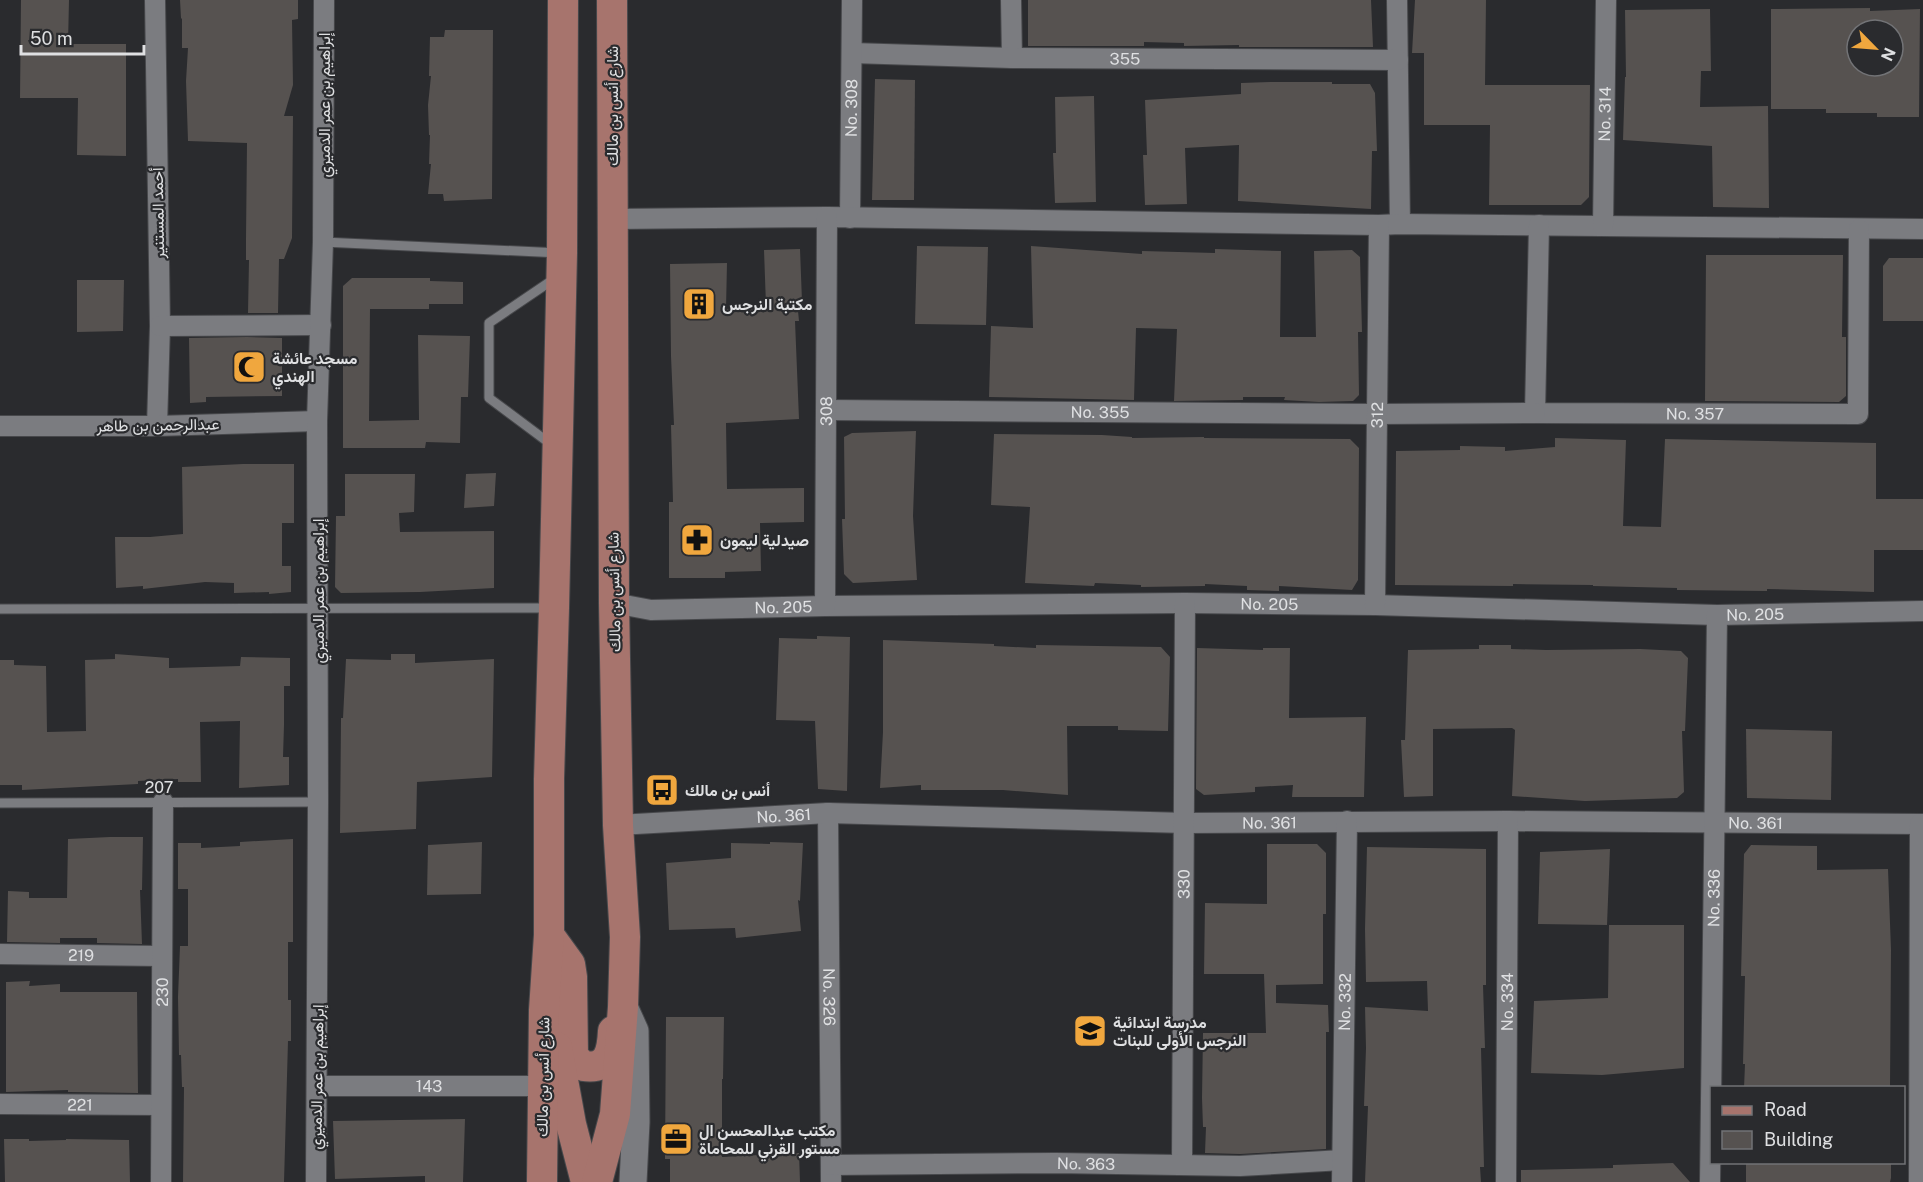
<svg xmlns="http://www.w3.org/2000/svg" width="1923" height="1182" viewBox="0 0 1923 1182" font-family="'Public Sans',Vazirmatn,sans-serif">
<rect width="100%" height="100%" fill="#2a2b2e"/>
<g fill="#565250" fill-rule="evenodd">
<polygon points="21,0 69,0 68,44 126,44 126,156 77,155 78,98 20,98"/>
<polygon points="180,0 298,0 298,19 292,20 293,85 284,116 293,116 292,238 284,259 279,259 278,313 248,313 249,260 246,260 246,238 247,143 188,141 186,81 188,48 182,48 182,19 181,18"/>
<polygon points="1028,0 1371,0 1373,47 1239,47 1239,45 1184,46 1184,43 1144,42 1144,46 1028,46"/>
<polygon points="1415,0 1486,0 1485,85 1590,85 1589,197 1581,205 1489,205 1490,125 1424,125 1424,53 1412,53"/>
<path d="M 1870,8 L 1870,11 L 1920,9 L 1919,117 L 1877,117 L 1877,113 L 1826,113 L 1826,109 L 1771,109 L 1771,9 ZM 1857,30 L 1893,30 L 1893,66 L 1857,66 Z"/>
<polygon points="1710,9 1711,71 1701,71 1700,107 1768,106 1769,208 1713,207 1712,146 1623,140 1625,77 1626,77 1625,10"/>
<polygon points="445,30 493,30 492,199 444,201 443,194 428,194 431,164 429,164 430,135 429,135 428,105 431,76 429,76 430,37 444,37"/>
<polygon points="875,79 915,80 914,200 872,200"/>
<polygon points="1270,82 1332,82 1332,84 1370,84 1375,93 1377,151 1372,151 1371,209 1238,201 1239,145 1185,148 1187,204 1145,205 1143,155 1147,155 1145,100 1241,94 1241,83"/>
<polygon points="1094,96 1096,202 1055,203 1053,153 1056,153 1055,97"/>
<polygon points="917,246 988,247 986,325 915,324"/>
<polygon points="1031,246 1142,254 1142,251 1215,253 1215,249 1281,251 1280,337 1316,337 1314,251 1352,250 1360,257 1362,332 1358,332 1359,395 1353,401 1319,402 1284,400 1285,397 1243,397 1243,400 1174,401 1177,329 1136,328 1134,400 989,397 991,326 1033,328"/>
<polygon points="800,249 802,301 797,301 799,321 795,321 799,419 726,423 727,489 804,488 804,522 760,523 761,571 725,572 725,578 669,578 669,502 673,502 671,425 674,425 671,356 670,264 727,263 726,309 766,306 764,250"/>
<polygon points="1706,255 1843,255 1842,337 1846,337 1846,396 1839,402 1705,401"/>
<polygon points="1889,258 1923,258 1923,321 1883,321 1883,266"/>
<polygon points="352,278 430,278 430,281 463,282 463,304 429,304 429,309 370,309 369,421 419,420 418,335 470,336 468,397 461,397 460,443 426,442 425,448 343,448 343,286"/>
<polygon points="77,280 124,280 123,331 77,332"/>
<polygon points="247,337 282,338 282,396 206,397 206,402 190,403 189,338"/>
<polygon points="916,431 913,516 917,580 853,583 844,574 842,519 845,519 844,437 852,433"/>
<polygon points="994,434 1102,435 1132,437 1132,438 1204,437 1204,438 1350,439 1359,448 1358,580 1352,590 1279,586 1279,591 1247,590 1247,586 1205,584 1205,586 1141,587 1141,585 1095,583 1094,586 1025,583 1030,507 991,505"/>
<polygon points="1555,438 1626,440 1623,526 1661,527 1665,439 1876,443 1876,499 1923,499 1923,550 1874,550 1874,592 1767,589 1767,591 1677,590 1677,588 1593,586 1593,585 1513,584 1513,586 1395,585 1396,451 1460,450 1460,446 1505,447 1505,451 1555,447"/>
<polygon points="243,464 294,464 294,523 282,523 282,566 291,566 291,592 269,594 269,592 234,593 234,583 205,582 143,589 143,586 116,588 115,537 150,537 183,534 182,467"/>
<polygon points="496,473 494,506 464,508 466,474"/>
<polygon points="345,474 415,474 414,512 399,513 400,532 494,531 494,588 420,592 341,593 335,587 336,516 345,516"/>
<polygon points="817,636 850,637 847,791 818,789 815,721 776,720 779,638 817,639"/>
<polygon points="883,640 994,644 994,646 1036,648 1036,645 1161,647 1170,657 1168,731 1118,730 1118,726 1067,726 1068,795 1003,790 921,790 921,785 880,788 883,732"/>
<polygon points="1479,645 1511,645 1511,649 1546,650 1640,649 1681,651 1688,658 1685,731 1682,731 1684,792 1677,798 1585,801 1512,796 1515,730 1512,728 1433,729 1433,796 1404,797 1401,740 1405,740 1408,650 1479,649"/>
<polygon points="1197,648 1263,650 1263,648 1290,648 1289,718 1366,717 1364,797 1292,797 1293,785 1255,787 1255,792 1204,795 1196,789"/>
<polygon points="115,654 169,658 169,668 240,666 241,657 290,658 290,686 284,686 284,725 283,757 289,757 289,785 239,788 240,721 200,722 201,782 178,782 178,779 138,781 138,784 22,790 22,785 0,785 0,660 14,660 14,665 46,666 47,732 86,731 85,660 115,659"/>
<polygon points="391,654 415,654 415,663 494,659 492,777 417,782 416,829 340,833 341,718 343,718 346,659 391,660"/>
<polygon points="1746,729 1832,731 1831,800 1747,798"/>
<polygon points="110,837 143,837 142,890 140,890 142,944 97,943 97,938 60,938 60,943 7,942 8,891 29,892 29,898 67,898 68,839"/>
<polygon points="293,839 293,942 288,942 288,1000 291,1000 291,1041 288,1041 284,1182 183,1182 184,1087 182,1087 181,1055 179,1055 178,997 180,946 188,946 188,889 178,889 178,843 201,843 201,848 240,846 240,842"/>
<polygon points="482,842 481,894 427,895 428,845"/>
<polygon points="770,842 803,843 800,901 798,900 801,931 736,938 735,928 669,930 666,863 731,858 731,843 770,844"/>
<polygon points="1267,844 1317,844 1326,853 1326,914 1323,914 1323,984 1276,985 1276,1003 1328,1005 1329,1032 1326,1032 1326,1149 1240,1154 1205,1153 1206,1127 1203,1127 1202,1098 1203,1033 1266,1033 1264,974 1204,974 1205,903 1267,904"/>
<polygon points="1751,845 1817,846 1817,870 1888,869 1891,950 1890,1088 1744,1088 1745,1064 1743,1064 1745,976 1741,976 1744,854"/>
<polygon points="1367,847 1486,849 1486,985 1483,985 1485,1048 1481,1048 1484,1167 1480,1167 1481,1182 1365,1182 1368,1106 1364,1106 1366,1048 1365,1007 1428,1011 1427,981 1366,982 1365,929"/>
<polygon points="1610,849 1607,925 1538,924 1540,852"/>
<polygon points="1609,925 1684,925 1684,1068 1602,1075 1531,1073 1534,1001 1608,998"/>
<polygon points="30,981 29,986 60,984 60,992 137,992 138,1093 68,1092 68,1090 6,1092 6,982"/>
<polygon points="666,1017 724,1017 723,1079 722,1079 722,1157 799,1153 800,1182 670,1182 670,1159 665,1159"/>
<polygon points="465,1119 463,1182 425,1182 425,1176 335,1179 333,1121"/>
<polygon points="4,1139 29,1139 29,1141 66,1140 66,1139 129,1140 130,1182 5,1182"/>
<polygon points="1746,1162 1891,1162 1891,1178 1890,1182 1746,1182"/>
<polygon points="1673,1163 1690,1182 1521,1182 1521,1170 1613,1168 1613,1165"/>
</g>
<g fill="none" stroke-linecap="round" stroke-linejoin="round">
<defs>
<g id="service">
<polyline points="323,242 560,253"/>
<polyline points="552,445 489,398 489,323 554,279"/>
<polyline points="0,609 549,608"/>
<polyline points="0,803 318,802"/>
</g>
<g id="minor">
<polyline points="155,0 160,326 157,426"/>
<polyline points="1011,0 1012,58"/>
<polyline points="1397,0 1400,224"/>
<path id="s1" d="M 852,53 L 1012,58 L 1398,60"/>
<path id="s2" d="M 850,218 L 852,0"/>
<polyline points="612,219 827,217 1379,225 1400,224 1923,229"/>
<path id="s3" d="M 1539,225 L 1535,413 L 1858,414 L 1859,229"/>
<path id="s4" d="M 1603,226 L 1606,0"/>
<polyline points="160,326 321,325"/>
<path id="s5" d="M 826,410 L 1376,414 L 1535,413"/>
<polyline points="0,426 157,426 317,421"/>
<path id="s6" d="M 614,603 L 651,610 L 825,606 L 1185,603 L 1375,605 L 1717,615 L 1923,611"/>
<path id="s7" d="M 1375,605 L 1379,225"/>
<path id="s8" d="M 825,606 L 827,217"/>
<path id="s9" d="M 828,813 L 831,1182"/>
<path id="s10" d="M 618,825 L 828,813 L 1185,823 L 1508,821 L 1923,824"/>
<path id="s11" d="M 0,954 L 161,956"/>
<path id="s12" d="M 317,1086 L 543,1086"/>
<path id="s13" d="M 0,1104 L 160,1105"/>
<path id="s14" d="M 1182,1164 L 1185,603"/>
<path id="s15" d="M 831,1165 L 1056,1163 L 1240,1166 L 1342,1160"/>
<path id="s16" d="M 161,1182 L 163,802"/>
<polyline points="316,1182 318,802 317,421 323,242 324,0"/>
<path id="s17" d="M 1342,1182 L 1347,821"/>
<path id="s18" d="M 1506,1182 L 1508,821"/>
<path id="s19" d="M 1710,1182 L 1717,615"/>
<polyline points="1919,1182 1920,824"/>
</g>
<polyline id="secondary" points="626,1011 635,1031 636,1122 633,1182"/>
<g id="primary">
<path d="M 549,935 L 570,964 L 572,977 L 573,1056 L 583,1066 C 609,1070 612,1051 613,1031"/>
<polyline points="557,1047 571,1124 586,1182"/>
<polyline points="542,1182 544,1010 549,935 549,779 554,608 562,253 563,0"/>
<polyline points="597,1182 615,1114 623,1007 625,937 618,825 614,603 612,0"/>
</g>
</defs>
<use href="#service" stroke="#47484b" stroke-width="11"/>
<use href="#minor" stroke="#47484b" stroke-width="22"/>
<use href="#secondary" stroke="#47484b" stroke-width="29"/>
<use href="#primary" stroke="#47484b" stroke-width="32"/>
<use href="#service" stroke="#7b7c80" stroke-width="9"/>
<use href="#minor" stroke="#7b7c80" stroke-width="20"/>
<use href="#secondary" stroke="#7b7c80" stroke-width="27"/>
<use href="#primary" stroke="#a7746d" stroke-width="30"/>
</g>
<defs>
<symbol id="building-square" viewBox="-11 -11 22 22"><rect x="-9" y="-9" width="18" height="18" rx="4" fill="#f0a73e" stroke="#2a2b2e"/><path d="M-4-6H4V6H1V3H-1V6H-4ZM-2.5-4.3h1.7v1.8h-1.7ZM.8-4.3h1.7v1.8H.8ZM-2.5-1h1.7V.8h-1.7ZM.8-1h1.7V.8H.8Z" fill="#111"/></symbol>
<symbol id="mosque-square" viewBox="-11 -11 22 22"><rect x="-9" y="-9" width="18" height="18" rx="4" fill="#f0a73e" stroke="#2a2b2e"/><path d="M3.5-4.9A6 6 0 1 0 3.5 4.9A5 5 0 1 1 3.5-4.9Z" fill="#111"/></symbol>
<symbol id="pharmacy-square" viewBox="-11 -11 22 22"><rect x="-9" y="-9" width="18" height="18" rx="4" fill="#f0a73e" stroke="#2a2b2e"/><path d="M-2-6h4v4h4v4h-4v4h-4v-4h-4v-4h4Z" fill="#111"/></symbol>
<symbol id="bus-square" viewBox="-11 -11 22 22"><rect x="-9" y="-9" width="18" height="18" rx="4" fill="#f0a73e" stroke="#2a2b2e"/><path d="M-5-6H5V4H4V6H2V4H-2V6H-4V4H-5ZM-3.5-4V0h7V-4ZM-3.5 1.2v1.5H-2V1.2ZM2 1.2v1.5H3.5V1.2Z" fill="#111"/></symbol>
<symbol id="school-square" viewBox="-11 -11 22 22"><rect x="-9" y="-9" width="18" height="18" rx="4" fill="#f0a73e" stroke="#2a2b2e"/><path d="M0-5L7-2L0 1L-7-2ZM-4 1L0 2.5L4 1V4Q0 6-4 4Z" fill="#111"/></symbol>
<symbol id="office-square" viewBox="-11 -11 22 22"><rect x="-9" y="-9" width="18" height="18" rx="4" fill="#f0a73e" stroke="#2a2b2e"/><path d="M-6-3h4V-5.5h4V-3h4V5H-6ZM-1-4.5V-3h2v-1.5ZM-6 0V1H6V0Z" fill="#111"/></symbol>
</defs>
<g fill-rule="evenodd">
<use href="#building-square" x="680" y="285" width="38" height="38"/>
<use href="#mosque-square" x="230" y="348" width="38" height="38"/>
<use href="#pharmacy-square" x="678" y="521" width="38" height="38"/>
<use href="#bus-square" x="643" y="771" width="38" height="38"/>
<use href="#school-square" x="1071" y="1012" width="38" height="38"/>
<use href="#office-square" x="657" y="1120" width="38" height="38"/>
</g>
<g text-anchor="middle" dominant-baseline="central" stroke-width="4.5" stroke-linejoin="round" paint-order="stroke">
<g font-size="16" fill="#dfe0e2" stroke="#2a2b2e">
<text stroke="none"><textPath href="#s1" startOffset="273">355</textPath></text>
<text transform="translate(324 105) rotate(-90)">إبراهيم بن عمر الدميري</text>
<text transform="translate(612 106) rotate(-90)">شارع أنس بن مالك</text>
<text stroke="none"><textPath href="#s2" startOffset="110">No. 308</textPath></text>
<text stroke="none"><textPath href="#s4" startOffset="112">No. 314</textPath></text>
<text transform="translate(158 213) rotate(-91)">أحمد المستنير</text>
<text stroke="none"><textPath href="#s8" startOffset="195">308</textPath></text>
<text stroke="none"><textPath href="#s5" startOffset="274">No. 355</textPath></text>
<text stroke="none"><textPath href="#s3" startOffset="348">No. 357</textPath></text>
<text stroke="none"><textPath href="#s7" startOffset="190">312</textPath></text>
<text transform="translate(158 425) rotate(-1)">عبدالرحمن بن طاهر</text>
<text transform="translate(318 591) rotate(-90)">إبراهيم بن عمر الدميري</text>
<text transform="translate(614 592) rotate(-91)">شارع أنس بن مالك</text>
<text stroke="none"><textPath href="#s6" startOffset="656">No. 205</textPath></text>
<text stroke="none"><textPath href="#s6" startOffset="170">No. 205</textPath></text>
<text stroke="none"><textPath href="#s6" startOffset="1142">No. 205</textPath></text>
<text x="159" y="787">207</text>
<text stroke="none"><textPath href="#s10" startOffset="166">No. 361</textPath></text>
<text stroke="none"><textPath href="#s10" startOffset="652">No. 361</textPath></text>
<text stroke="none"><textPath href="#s10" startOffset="1138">No. 361</textPath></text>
<text stroke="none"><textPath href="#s14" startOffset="280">330</textPath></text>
<text stroke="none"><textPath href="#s19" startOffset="284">No. 336</textPath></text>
<text stroke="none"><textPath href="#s11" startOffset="81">219</textPath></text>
<text stroke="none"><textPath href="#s16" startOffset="190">230</textPath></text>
<text stroke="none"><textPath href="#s9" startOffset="184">No. 326</textPath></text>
<text stroke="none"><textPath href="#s17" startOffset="180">No. 332</textPath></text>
<text stroke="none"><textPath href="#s18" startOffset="180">No. 334</textPath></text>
<text transform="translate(317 1077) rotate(-89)">إبراهيم بن عمر الدميري</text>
<text transform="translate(543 1077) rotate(-89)">شارع أنس بن مالك</text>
<text stroke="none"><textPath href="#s12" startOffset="112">143</textPath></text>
<text stroke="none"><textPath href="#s13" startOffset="80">221</textPath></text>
<text stroke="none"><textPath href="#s15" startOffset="255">No. 363</textPath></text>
</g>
<g font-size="16" font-weight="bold" fill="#dfe0e2" stroke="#2a2b2e" text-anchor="start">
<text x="722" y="304">مكتبة النرجس</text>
<text x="272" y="358">مسجد عائشة<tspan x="272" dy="18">الهندي</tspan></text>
<text x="720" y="540">صيدلية ليمون</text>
<text x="685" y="790">أنس بن مالك</text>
<text x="1113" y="1022">مدرسة ابتدائية<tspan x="1113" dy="18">النرجس الأولى للبنات</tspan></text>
<text x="699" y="1130">مكتب عبدالمحسن ال<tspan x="699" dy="18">مستور القرني للمحاماة</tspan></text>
</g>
</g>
<rect x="1710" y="1086" width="195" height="78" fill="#2a2b2e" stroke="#727376" stroke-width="1.5"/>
<rect x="1722" y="1106" width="30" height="9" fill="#a7746d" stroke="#727376" stroke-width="1.5"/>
<text x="1764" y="1116" font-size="18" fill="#dfe0e2">Road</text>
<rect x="1722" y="1131" width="30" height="18" fill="#565250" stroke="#727376" stroke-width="1.5"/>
<text x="1764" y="1146" font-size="18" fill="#dfe0e2">Building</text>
<g transform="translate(1875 48) rotate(115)"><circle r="28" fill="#2a2b2e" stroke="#727376" stroke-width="1.5"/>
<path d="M0-4.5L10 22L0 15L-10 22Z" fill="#f0a73e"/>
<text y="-9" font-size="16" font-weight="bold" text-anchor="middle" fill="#dfe0e2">N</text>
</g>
<path d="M21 45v9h123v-9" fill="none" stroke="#dfe0e2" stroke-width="3"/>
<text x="30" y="45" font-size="18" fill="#dfe0e2" stroke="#2a2b2e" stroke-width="4.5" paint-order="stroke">50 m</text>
</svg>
